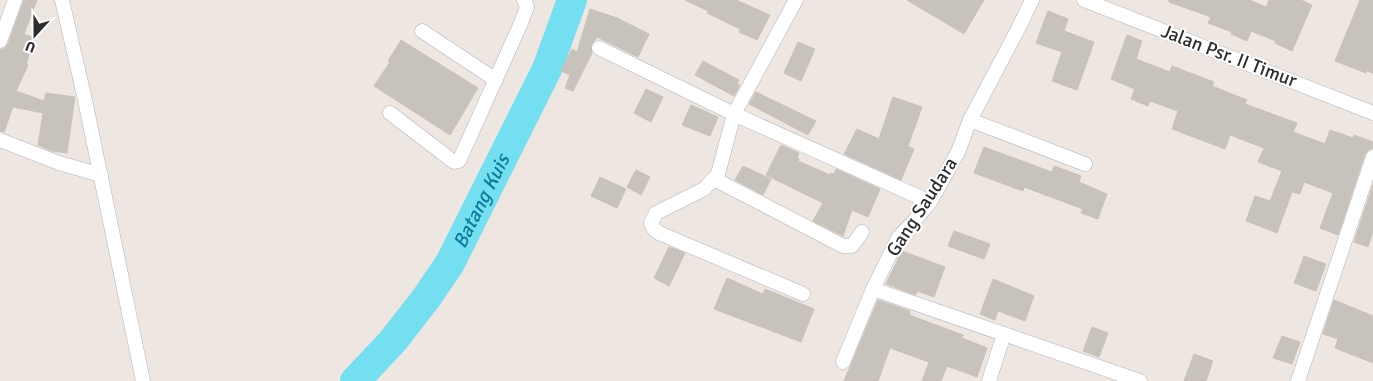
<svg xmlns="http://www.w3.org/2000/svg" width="1373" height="381" viewBox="0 0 1373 381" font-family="Signika,sans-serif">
<rect width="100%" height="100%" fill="#eee6e0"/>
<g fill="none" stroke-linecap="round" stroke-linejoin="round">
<path stroke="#74dff0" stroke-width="30" id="s1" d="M 355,381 L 392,342 L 427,297 L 450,263 L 547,69 L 572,0"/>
</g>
<g fill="#c7c2bb" stroke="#cac2b9">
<polygon points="24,0 37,0 24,34 35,38 26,64 28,65 16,91 44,101 46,93 75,97 67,153 52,151 38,145 43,113 13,107 4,132 0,131 0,50 5,48 8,44"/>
<polygon points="685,0 736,0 770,15 757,40 739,32 740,29 707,13 708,11"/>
<polygon points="907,0 984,0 964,34"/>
<polygon points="1169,0 1249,0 1266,7 1269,0 1301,0 1312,5 1292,51 1275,43 1276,41 1251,31 1247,41 1231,34 1232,32 1208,23 1211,17 1169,2"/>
<polygon points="1360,0 1373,0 1373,73 1367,71 1366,73 1335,61"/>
<polygon points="590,9 617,18 649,34 638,57 597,37 591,45 592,53 573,91 565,88 570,75 561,71 572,49 577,52"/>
<polygon points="1048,11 1068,19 1064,31 1094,42 1077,90 1052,81 1062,52 1036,43"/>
<polygon points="1127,35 1142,41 1136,59 1170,72 1172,66 1214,82 1212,86 1247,100 1245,104 1297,123 1293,132 1325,144 1330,130 1353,138 1354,135 1373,142 1373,148 1368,150 1365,154 1338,235 1320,228 1333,193 1304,182 1300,194 1292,192 1277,233 1246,221 1255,196 1270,201 1282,171 1258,162 1264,148 1230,135 1225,149 1172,129 1178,111 1150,101 1148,106 1131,99 1135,89 1111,79"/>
<polygon points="401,40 478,88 450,135 374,86 390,62 388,61"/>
<polygon points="798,42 815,49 801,81 784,73"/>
<polygon points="703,61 739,80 737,84 740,85 734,96 695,75"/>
<polygon points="646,89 663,97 651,122 634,113"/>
<polygon points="756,92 816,121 808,135 749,104"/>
<polygon points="893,97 922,107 908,146 914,149 901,180 844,154 857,129 879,139"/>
<polygon points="691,105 718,117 710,136 682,125"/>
<polygon points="781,145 799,153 797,158 799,159 798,161 830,175 831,173 834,174 836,169 880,189 868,217 852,210 843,236 813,221 823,203 766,175"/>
<polygon points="984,147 1052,172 1054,166 1081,176 1079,182 1107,194 1098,219 1081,213 1083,209 1024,187 1023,191 974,173"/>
<polygon points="743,166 771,179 763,195 735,180"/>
<polygon points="636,170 650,177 641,195 627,187"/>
<polygon points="600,177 626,189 617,208 591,196"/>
<polygon points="1373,185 1373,231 1368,247 1354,242"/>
<polygon points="954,231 990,244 984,259 948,246"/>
<polygon points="669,247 685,253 669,286 654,278"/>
<polygon points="902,251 945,267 934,297 917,291 916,295 886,284"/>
<polygon points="1304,256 1326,264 1316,291 1294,283"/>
<polygon points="727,278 763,294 765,289 814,309 801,342 714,309"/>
<polygon points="993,279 1034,296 1025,321 998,311 995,320 980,314"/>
<polygon points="878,300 910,311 909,315 963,335 962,338 987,348 977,377 947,366 941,381 922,381 929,362 890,348 878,381 844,381"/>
<polygon points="1334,300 1373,316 1373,363 1335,348 1338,339 1323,334"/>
<polygon points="1092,327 1108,333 1099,357 1083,351"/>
<polygon points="1282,336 1300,342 1292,364 1273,358"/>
<polygon points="1194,354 1213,361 1206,381 1184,381"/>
</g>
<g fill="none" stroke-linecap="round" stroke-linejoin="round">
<defs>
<g id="street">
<polyline points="62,0 85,100 143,381"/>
<polyline points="796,0 734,114 718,174 704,189 656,213 651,223 653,228 659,233 803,294"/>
<polyline points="1084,0 1373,113"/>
<polyline points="422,31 496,80"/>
<polyline points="0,41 15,0"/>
<polyline points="599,48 734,114 930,202"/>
<polyline points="390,113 454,162 459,161 521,23 527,7 524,0"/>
<polyline points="970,120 1085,164"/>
<polyline points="0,140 59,163 101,175"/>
<polyline points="714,179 843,246 852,246 862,232"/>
<polyline points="873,289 1140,381"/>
<polyline points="843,362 873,289 898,238 916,219 930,202 958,152 970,120 1019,27 1032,0"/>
<polyline points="989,381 1004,334"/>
<polyline points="1298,381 1373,157"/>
</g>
</defs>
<use href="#street" stroke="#b0b4bd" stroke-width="15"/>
<use href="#street" stroke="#fff" stroke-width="14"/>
</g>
<g text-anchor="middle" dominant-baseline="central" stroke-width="4" stroke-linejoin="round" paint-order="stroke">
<g font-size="19" fill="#2d2d2d" stroke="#fff">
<text transform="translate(1229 56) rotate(21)">Jalan Psr. II Timur</text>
<text transform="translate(922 207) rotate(-57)">Gang Saudara</text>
</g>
<g font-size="20" font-style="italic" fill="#0d7c9b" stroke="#fff">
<text stroke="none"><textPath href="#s1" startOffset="221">Batang Kuis</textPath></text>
</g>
</g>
<g transform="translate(35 35) rotate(201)" stroke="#ffffff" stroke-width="4" paint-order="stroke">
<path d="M0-4L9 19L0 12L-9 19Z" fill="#2d2d2d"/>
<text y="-8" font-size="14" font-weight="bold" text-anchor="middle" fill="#2d2d2d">U</text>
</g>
</svg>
